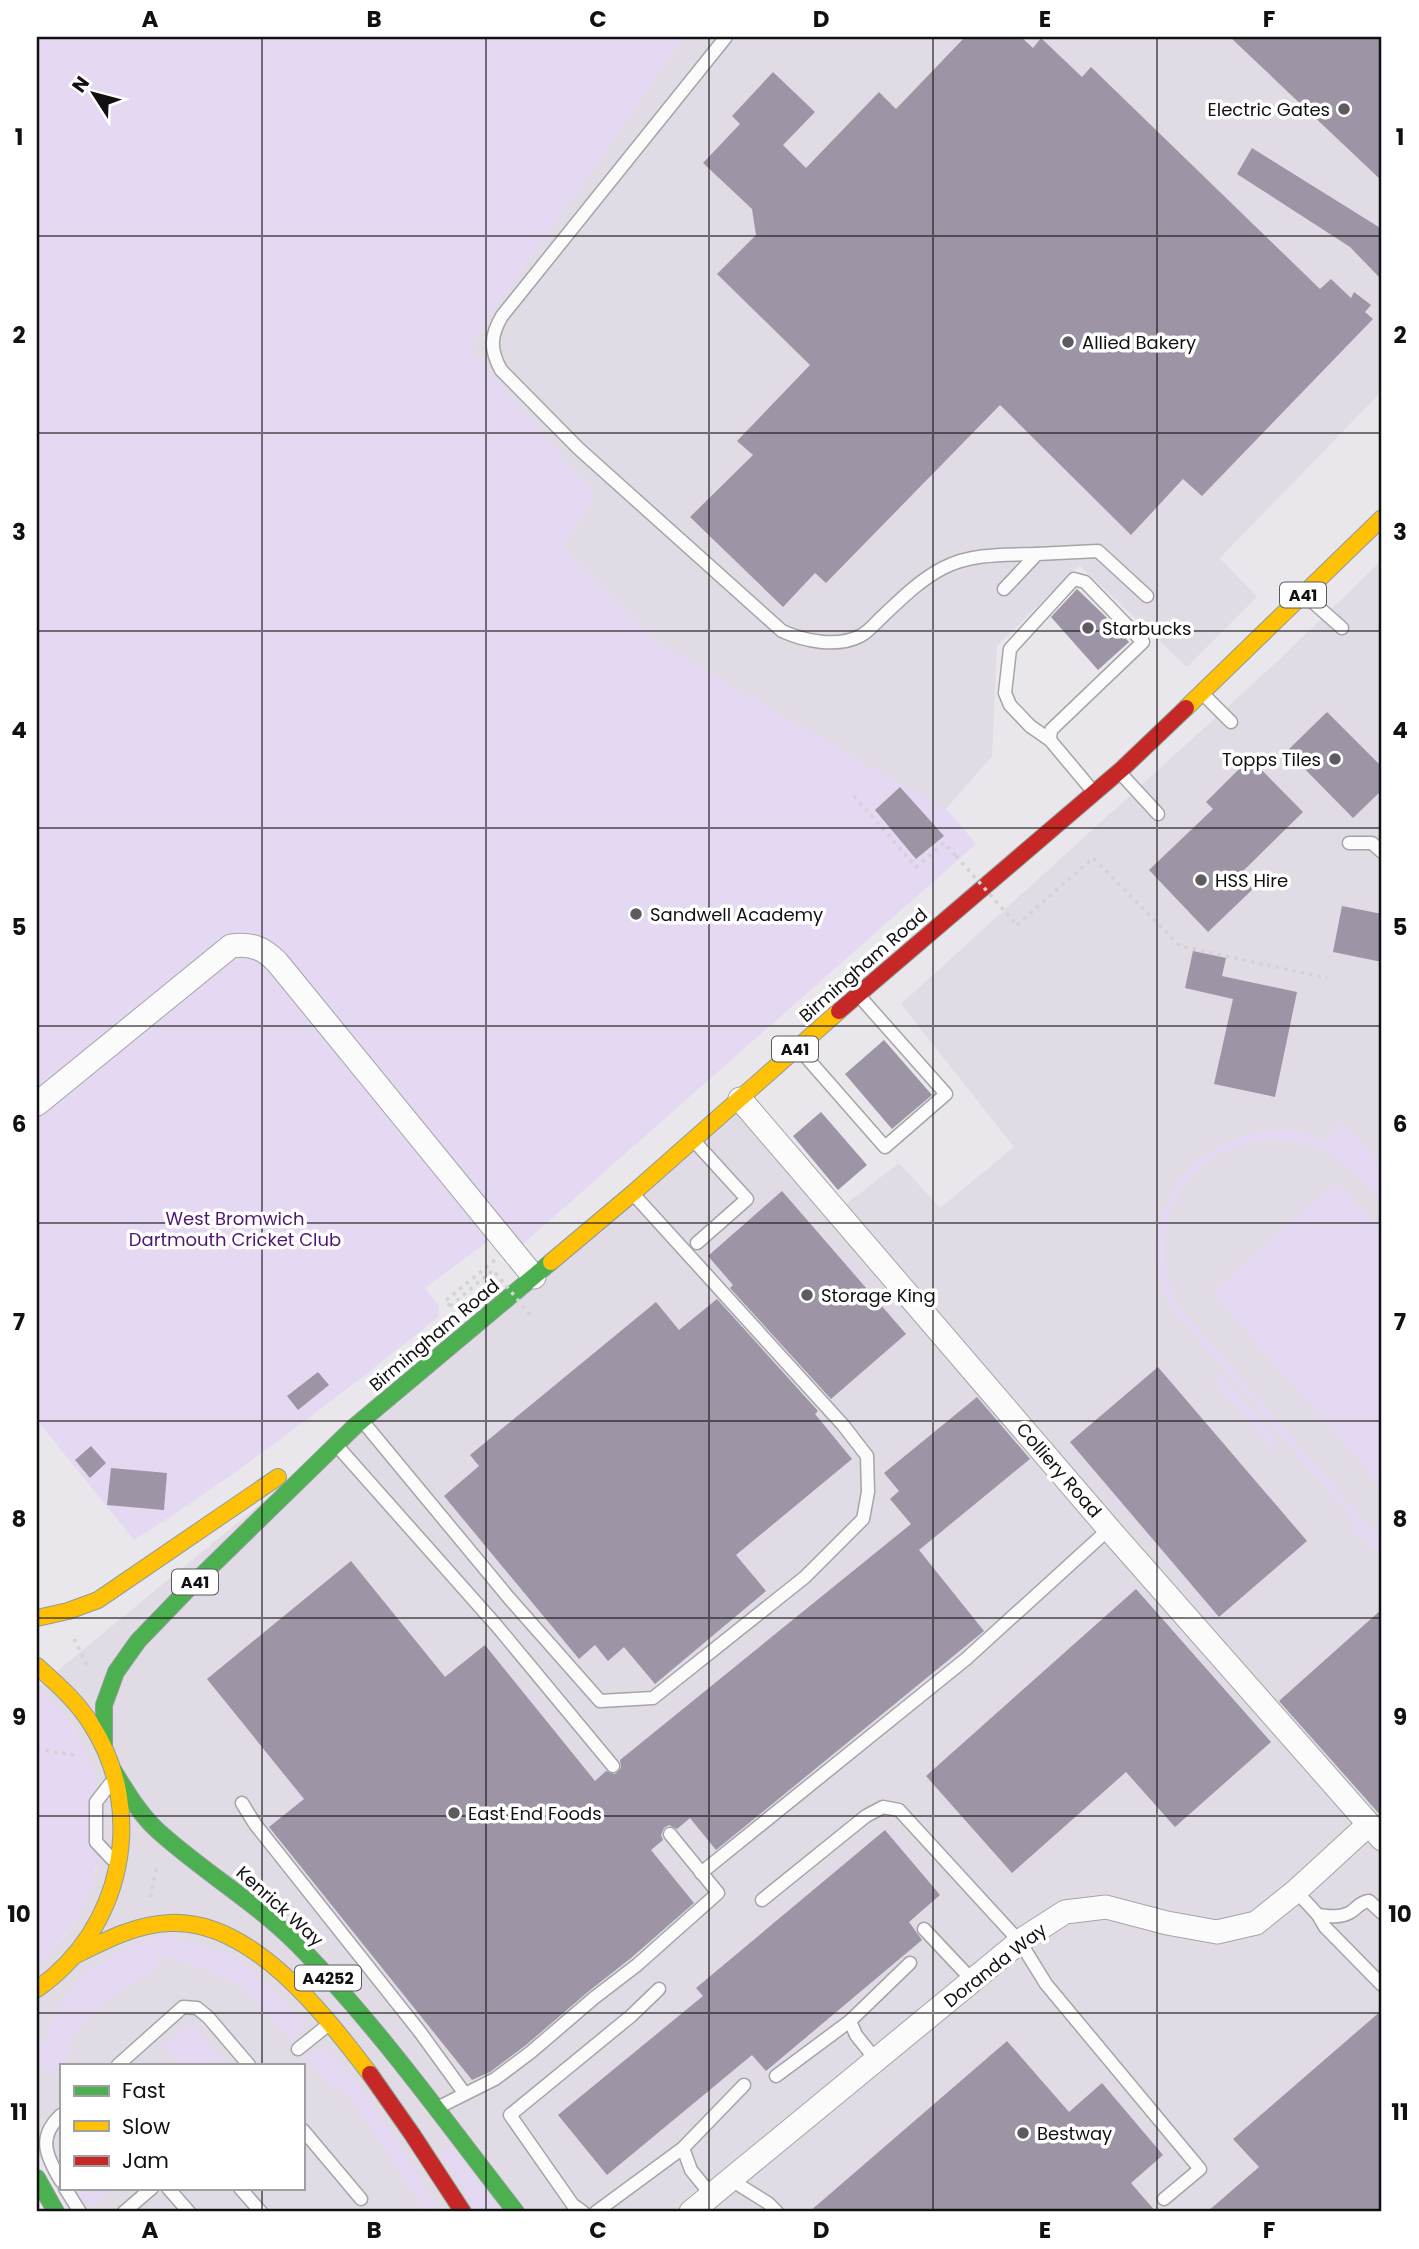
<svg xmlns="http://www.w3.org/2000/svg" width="1419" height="2249" viewBox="0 0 1419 2249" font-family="Poppins,sans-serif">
<rect width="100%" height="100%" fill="#e9e7eb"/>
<g fill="#e0dbe5" fill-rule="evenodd">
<polygon points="684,37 1382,37 1382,391 1220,558 1257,597 1187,667 1079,565 997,646 992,756 946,809 976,844 655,641 563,549 595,495 469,347"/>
<path d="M 1382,560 L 1382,2212 L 70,2212 L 50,2178 L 37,2150 L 37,2054 L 40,2042 L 37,2041 L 37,1964 L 64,1938 L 79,1916 L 97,1869 L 89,1844 L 89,1801 L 39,1686 L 361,1421 L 740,1099 L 836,1212 L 899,1163 L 940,1208 L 1014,1147 L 901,1004 L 1280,659 ZM 61,2065 L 303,2065 L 303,2188 L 61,2188 Z"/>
</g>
<g fill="#e4d8f2">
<path d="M 37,37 L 684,37 L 469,347 L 595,495 L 563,549 L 655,641 L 889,778 L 946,809 L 976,844 L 516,1250 L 495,1236 L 425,1288 L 439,1306 L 438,1317 C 340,1395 241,1473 134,1540 L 37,1420 Z"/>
<path d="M 1343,1122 L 1382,1166 L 1382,1202 C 1366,1183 1350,1164 1327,1152 C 1261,1118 1178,1157 1166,1231 C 1162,1257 1167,1281 1177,1305 L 1368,1526 L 1382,1537 L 1382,1554 L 1372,1548 L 1351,1528 L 1356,1524 L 1169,1304 C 1163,1289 1157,1274 1156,1257 C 1153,1188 1212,1129 1282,1130 C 1297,1130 1310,1135 1324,1140 Z"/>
<polygon points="1337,1182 1382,1233 1382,1487 1212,1292"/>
<polygon points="1219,1372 1278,1441 1271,1447 1212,1378"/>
<path d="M 37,1684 L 74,1726 L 94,1773 L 97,1793 L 89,1801 L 89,1844 L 97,1851 C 97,1896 70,1936 37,1964 Z"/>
<path d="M 161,1934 L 229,1954 L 253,1971 L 306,2024 L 293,2043 L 242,1986 L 213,1972 L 157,1954 L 155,1970 C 129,1984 85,2011 72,2039 C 69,2047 67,2057 64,2065 L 61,2065 L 57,2073 L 37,2065 L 40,2044 L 43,2045 C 70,1972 93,1963 161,1934 Z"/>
<polygon points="188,2025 196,2027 229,2065 179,2065 162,2045"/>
<path d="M 327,2049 C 373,2097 406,2156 441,2212 L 424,2212 L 356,2105 L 324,2078 L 303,2055 Z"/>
<polygon points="450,2145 500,2212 478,2212 439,2153"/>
<polygon points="73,2188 83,2188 88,2194 95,2188 114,2188 92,2205 80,2199"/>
</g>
<g fill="#9d94a5">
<polygon points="965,37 1021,37 1033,48 1041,38 1082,77 1091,67 1320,289 1331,279 1351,298 1354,292 1371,305 1365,312 1373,319 1202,496 1183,479 1131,535 1000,405 826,583 815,573 783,607 690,517 753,455 737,441 810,365 717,274 756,235 752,209 703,163 740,124 732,116 773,72 815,112 783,145 806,168 879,92 896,109"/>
<polygon points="1230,37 1382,37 1382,181"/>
<polygon points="1252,148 1382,229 1382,280 1350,247 1237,174"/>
<polygon points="1077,589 1107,618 1129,642 1098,670 1051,617"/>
<polygon points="1327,712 1382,767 1382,790 1353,818 1287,751"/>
<polygon points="1250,758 1303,812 1239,875 1253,889 1208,932 1149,870 1213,809 1206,802"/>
<polygon points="900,787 944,836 916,859 875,810"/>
<polygon points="1342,906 1382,914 1382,962 1333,952"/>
<polygon points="1193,951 1226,958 1222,976 1297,992 1275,1097 1214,1084 1233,999 1185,988"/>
<polygon points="884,1040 932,1095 892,1129 845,1074"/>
<polygon points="821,1112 867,1165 838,1190 793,1136"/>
<polygon points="782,1191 906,1334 831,1399 730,1288 733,1285 708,1256"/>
<polygon points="717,1299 818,1411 815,1414 852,1459 736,1555 766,1591 655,1684 624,1647 608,1661 595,1645 579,1659 444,1496 479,1466 470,1455 656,1302 679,1330"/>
<polygon points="1158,1367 1307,1541 1219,1617 1070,1442"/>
<polygon points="318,1372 329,1385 298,1410 287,1396"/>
<polygon points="977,1397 1030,1459 919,1550 984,1631 716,1850 690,1818 677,1829 669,1825 664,1828 661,1835 663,1840 651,1850 694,1903 631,1958 589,1991 526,2045 490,2072 472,2080 269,1827 304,1799 207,1679 351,1561 445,1677 485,1645 595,1781 606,1771 615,1774 621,1768 620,1760 911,1524 890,1499 899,1491 884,1473"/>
<polygon points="91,1446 106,1463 90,1478 75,1460"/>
<polygon points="111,1468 167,1473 164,1510 107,1505"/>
<polygon points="1136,1589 1271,1742 1175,1827 1126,1772 1012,1873 926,1776"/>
<polygon points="1382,1609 1382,1817 1279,1701"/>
<polygon points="885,1830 940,1895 909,1922 922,1940 766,2071 752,2055 607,2175 558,2115 703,1996 696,1988"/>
<polygon points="1382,2010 1382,2212 1207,2212 1259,2167 1233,2139"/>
<polygon points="1007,2041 1069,2112 1102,2083 1163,2155 1131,2183 1156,2212 809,2212"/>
</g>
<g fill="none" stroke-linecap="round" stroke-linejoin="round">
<defs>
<g id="lane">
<path d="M 726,37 L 502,316 C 490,336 490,350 501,370 L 578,448 L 782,631 C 804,641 837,648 860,636 C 869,632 876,622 884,615 C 902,598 920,580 943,568 C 972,553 1005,555 1037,554"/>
<polyline points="1004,589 1037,554 1098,551 1147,596"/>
<polyline points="1307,597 1342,628"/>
<polyline points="1205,696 1231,722"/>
<polyline points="1050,740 1030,726 1010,705 1005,693 1010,649 1074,579 1085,582 1143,642 1051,730 1050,740 1091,789"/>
<polyline points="1123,776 1158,814"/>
<polyline points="1349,843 1372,843 1382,852"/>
<polyline points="800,1050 885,1147 946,1094 861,998"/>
<polyline points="695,1142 747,1199 697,1243"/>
<polyline points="364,1423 509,1598 600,1701 653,1698 805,1577 863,1519 868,1492 867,1456 843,1425 635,1196"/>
<polyline points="339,1448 496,1625 613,1766"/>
<polyline points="110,1784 96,1802 96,1842 112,1859"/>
<polyline points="242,1803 255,1824 420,2032 465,2094"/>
<polyline points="701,1873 966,1659 1109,1529"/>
<polyline points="1296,1891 1318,1915 1325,1927 1382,1985"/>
<polyline points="762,1900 866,1816 883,1807 899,1810 1020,1942 1046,1984 1200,2169 1164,2199"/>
<path d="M 1318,1915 C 1328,1916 1339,1918 1349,1913 C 1357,1909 1359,1902 1369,1901 L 1382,1913"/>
<polyline points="924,1929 972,1980"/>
<polyline points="298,2049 328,2025"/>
<polyline points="876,2060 856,2035 850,2021 910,1963"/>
<polyline points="118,2065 183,2007 197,2008 208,2017 249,2065"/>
<polyline points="776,2076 850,2021"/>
<polyline points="439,2107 495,2079 531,2052 594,1998 637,1965 718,1893 670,1834"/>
<path d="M 61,2115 C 37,2137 46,2156 61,2181"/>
<polyline points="303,2130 361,2199"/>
<polyline points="731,2180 768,2203 777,2212"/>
<polyline points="65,2188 80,2212"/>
<polyline points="168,2188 189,2212"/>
<polyline points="240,2188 261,2212"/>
<polyline points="712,2196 691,2170 683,2148 744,2085"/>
<polyline points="124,2212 152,2188"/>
<polyline points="583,2212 573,2205 510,2115 631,2016 659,1989"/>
<polyline points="596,2212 683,2148"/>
</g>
<g id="street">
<polyline points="740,1099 1109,1529 1382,1839"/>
<path d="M 37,1104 L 231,946 C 251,943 263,948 277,962 L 534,1277"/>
<polyline points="691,2212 1023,1939 1065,1912 1106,1907 1167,1923 1217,1932 1256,1923 1296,1891 1369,1824"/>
</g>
<g id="fast">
<polyline points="104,1746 104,1705 116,1672 138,1641 192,1585 354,1427 551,1262"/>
<path d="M 113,1770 C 126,1791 139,1813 157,1830 C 202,1871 254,1901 297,1944 C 378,2026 445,2121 516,2212"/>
<polyline points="37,2178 56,2212"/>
</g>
<g id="slow">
<polyline points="1186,708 1382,518"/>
<polyline points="551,1262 633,1193 839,1011"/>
<polyline points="37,1618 68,1611 98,1600 278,1477"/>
<path d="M 37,1666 C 57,1684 77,1701 91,1724 C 148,1812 122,1930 37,1989"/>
<path d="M 74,1956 C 104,1941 136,1924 170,1923 C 252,1919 325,2015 370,2074"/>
</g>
<g id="jam">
<polyline points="839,1011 1122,769 1186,708"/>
<polyline points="370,2074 412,2134 463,2212"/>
</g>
</defs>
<use href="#lane" stroke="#a5a4a7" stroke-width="15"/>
<use href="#street" stroke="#a5a4a7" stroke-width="25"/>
<use href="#fast" stroke="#8d9e9a" stroke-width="18"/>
<use href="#slow" stroke="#8d9e9a" stroke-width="18"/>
<use href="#jam" stroke="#8d9e9a" stroke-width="18"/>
<g stroke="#d4d3d4" stroke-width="3.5" stroke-dasharray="3.5 5" stroke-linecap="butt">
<polyline points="854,796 916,867 944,843 956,856"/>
<polyline points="1017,925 1093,858 1180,946 1327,978"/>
<polyline points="450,1306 445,1301 495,1260"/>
<polyline points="74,1639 88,1667"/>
<polyline points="37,1749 74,1755"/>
<polyline points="150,1897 157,1867"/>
</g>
<use href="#lane" stroke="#fcfbfc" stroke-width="12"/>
<use href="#street" stroke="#fcfbfc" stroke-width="23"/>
<use href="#fast" stroke="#4caf50" stroke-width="16"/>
<use href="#slow" stroke="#ffc107" stroke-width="16"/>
<use href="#jam" stroke="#c62828" stroke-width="16"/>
<g stroke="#d4d3d4" stroke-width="3.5" stroke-dasharray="3.5 5" stroke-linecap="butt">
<polyline points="956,856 1017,925"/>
<polyline points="450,1306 493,1270 532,1317"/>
</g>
</g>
<path fill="none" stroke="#121013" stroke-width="2" stroke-opacity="0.55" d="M 262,37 L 262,2065M 486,37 L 486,2212M 709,37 L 709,2212M 933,37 L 933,2212M 1157,37 L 1157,2212M 37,236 L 1382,236M 37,433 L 1382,433M 37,631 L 1382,631M 37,828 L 1382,828M 37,1026 L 1382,1026M 37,1223 L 1382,1223M 37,1421 L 1382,1421M 37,1618 L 1382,1618M 37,1816 L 1382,1816M 37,2013 L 1382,2013M 262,2188 L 262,2212"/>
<g fill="#5d5b5f" stroke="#fff" stroke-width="2.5">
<circle cx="1344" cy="109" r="7"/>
<circle cx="1068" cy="342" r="7"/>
<circle cx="1088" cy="628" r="7"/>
<circle cx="1335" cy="759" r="7"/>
<circle cx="1201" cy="880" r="7"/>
<circle cx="636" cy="914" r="7"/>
<circle cx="807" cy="1295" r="7"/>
<circle cx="454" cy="1813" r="7"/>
<circle cx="1023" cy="2133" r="7"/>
</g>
<g text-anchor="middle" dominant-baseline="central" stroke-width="7" stroke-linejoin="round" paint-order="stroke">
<g fill="#fff" stroke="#59585a" stroke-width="2">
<rect x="1280" y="582.5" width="46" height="25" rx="5"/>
<rect x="772" y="1036.5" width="46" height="25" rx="5"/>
<rect x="172" y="1569.5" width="46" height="25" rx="5"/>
<rect x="295" y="1965.5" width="66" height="25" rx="5"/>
</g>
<g font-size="16" font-weight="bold" fill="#121013">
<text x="1303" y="595">A41</text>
<text x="795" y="1049">A41</text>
<text x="195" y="1582">A41</text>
<text x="328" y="1978">A4252</text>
</g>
<g font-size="18" fill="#121013" stroke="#fff" text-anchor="start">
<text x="1330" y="109" text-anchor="end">Electric Gates</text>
<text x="1082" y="342">Allied Bakery</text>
<text x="1102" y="628">Starbucks</text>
<text x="1321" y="759" text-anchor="end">Topps Tiles</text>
<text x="1215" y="880">HSS Hire</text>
<text x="650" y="914">Sandwell Academy</text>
<text x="821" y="1295">Storage King</text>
<text x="468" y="1813">East End Foods</text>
<text x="1037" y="2133">Bestway</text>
</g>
<g font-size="18" fill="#121013" stroke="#fff">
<text transform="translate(863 965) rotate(-41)">Birmingham Road</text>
<text transform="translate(434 1335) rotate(-40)">Birmingham Road</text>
<text transform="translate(1059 1470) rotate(49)">Colliery Road</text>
<text transform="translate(280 1906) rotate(42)">Kenrick Way</text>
<text transform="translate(995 1965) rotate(-38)">Doranda Way</text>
</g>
<g font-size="18" fill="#4d1674" stroke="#fff">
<text x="235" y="1218">West Bromwich<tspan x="235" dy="21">Dartmouth Cricket Club</tspan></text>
</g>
</g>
<rect width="1419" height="2249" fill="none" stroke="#ffffff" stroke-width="77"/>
<rect x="60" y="2064" width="245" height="126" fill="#ffffff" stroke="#a09fa1" stroke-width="2"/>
<rect x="74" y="2086" width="35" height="10" fill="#4caf50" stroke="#a09fa1" stroke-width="2"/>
<text x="122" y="2098" font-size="21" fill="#121013">Fast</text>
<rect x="74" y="2121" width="35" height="10" fill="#ffc107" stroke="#a09fa1" stroke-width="2"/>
<text x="122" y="2134" font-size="21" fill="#121013">Slow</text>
<rect x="74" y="2156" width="35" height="10" fill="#c62828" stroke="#a09fa1" stroke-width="2"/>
<text x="122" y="2168" font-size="21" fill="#121013">Jam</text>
<g transform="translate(94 94) rotate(306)" stroke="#ffffff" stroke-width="5" paint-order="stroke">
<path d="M0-5L12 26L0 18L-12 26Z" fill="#121013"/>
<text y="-10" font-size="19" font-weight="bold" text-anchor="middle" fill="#121013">N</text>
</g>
<rect x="38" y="38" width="1342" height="2172" fill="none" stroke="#121013" stroke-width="2.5"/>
<g font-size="23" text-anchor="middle" font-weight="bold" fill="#121013">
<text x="150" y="27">A</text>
<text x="374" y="27">B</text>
<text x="598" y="27">C</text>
<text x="821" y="27">D</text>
<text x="1045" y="27">E</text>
<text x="1269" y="27">F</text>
<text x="19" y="145">1</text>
<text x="1400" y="145">1</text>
<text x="19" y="343">2</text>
<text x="1400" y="343">2</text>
<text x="19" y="540">3</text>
<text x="1400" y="540">3</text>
<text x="19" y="738">4</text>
<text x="1400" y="738">4</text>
<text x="19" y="935">5</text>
<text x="1400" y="935">5</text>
<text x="19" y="1132">6</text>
<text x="1400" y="1132">6</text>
<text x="19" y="1330">7</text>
<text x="1400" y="1330">7</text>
<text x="19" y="1527">8</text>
<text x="1400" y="1527">8</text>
<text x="19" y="1725">9</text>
<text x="1400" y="1725">9</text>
<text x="19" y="1922">10</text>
<text x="1400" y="1922">10</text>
<text x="19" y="2120">11</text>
<text x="1400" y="2120">11</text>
<text x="150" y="2238">A</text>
<text x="374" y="2238">B</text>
<text x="598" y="2238">C</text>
<text x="821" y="2238">D</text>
<text x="1045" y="2238">E</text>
<text x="1269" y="2238">F</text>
</g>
</svg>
